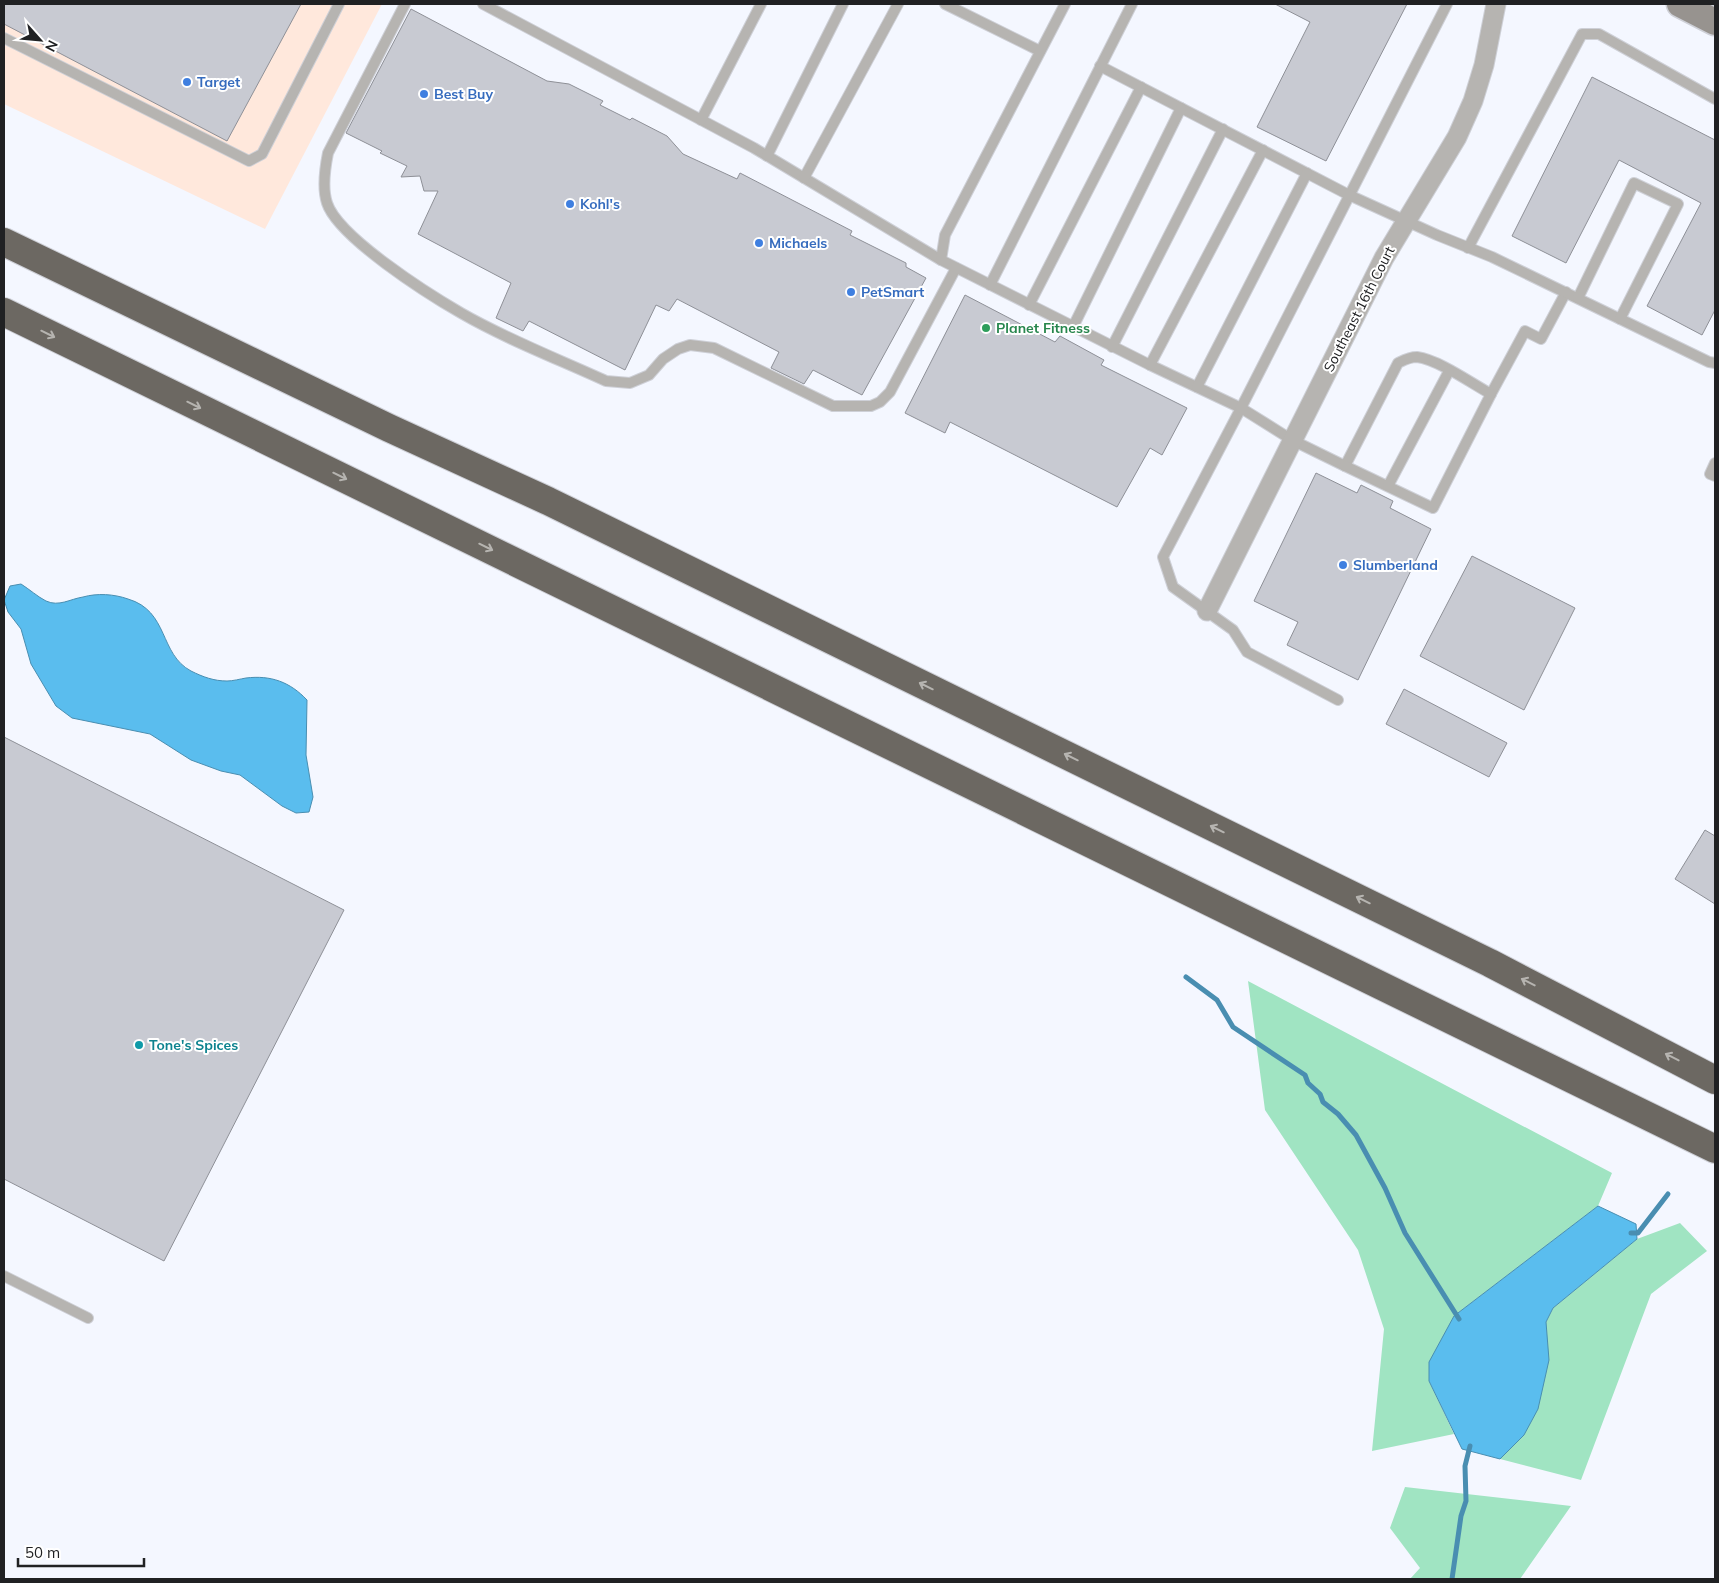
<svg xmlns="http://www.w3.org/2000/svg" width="1719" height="1583" viewBox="0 0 1719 1583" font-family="Mulish,sans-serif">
<rect width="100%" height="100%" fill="#f4f7ff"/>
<polygon fill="#ffe8dc" points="4,4 382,4 265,229 4,104"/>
<g fill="#a0e4c2">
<polygon points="1248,981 1612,1173 1598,1206 1454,1316 1429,1381 1454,1434 1372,1451 1384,1329 1358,1250 1265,1110"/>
<polygon points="1680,1223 1707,1251 1651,1294 1581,1480 1500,1459 1524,1435 1546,1322 1553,1308 1637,1239"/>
<polygon points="1405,1487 1571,1506 1520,1579 1410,1579 1420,1568 1390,1528"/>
</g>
<g fill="#5abdee" stroke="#498eb1">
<path d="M 21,584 C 29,589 38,597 46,601 C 59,607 70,599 83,597 C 97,593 114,594 128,599 C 169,611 159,654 191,671 C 203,677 214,681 227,681 C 233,681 240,679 246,678 C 271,675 290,682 307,700 L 306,755 L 313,797 L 309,812 L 296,813 L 282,806 L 240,775 L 221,771 L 191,760 L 150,734 L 72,718 L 56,706 L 31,664 L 21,629 L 8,612 L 4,600 L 10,586 Z"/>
<polygon points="1598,1206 1636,1224 1637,1239 1553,1308 1546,1322 1549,1360 1538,1409 1524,1435 1500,1459 1462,1449 1429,1381 1429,1362 1454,1316"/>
</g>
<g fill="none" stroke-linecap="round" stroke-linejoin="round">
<g stroke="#498eb1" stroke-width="5">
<polyline points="1186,977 1217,1000 1233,1027 1305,1075 1308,1083 1320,1094 1323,1102 1338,1114 1356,1135 1385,1188 1405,1233 1459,1319"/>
<polyline points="1631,1233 1638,1233 1668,1194"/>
<polyline points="1452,1579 1461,1516 1466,1501 1465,1466 1470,1446"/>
</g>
</g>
<g fill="#c8cad2" stroke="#8e9097">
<polygon points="4,4 301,4 227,141 4,24"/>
<polygon points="1275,4 1407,4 1326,161 1257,127 1310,22"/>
<polygon points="411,9 547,81 569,84 603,101 600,105 630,120 632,118 667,136 683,154 737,179 740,173 852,231 850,235 906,263 906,267 926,278 862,395 813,370 804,384 771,368 779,352 677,299 669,311 656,305 625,370 529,321 523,331 496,318 511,283 418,234 438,191 424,191 420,176 401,177 407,166 380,153 382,151 346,133"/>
<polygon points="1592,77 1715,140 1715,310 1702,335 1647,306 1701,203 1619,160 1566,263 1512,236"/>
<polygon points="965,295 1055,342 1060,336 1104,360 1101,365 1187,408 1162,455 1150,448 1117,507 950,422 945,433 905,413"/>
<polygon points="1316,473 1357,493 1361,485 1393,501 1390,508 1431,529 1358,680 1287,645 1298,622 1254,601"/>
<polygon points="1472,556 1575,608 1524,710 1420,656"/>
<polygon points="1404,689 1507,743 1489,777 1386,724"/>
<polygon points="4,737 344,910 164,1261 4,1179"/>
<polygon points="1705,830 1715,836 1715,904 1675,879"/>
</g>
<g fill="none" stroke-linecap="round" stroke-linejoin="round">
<defs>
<g id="service">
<path d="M 405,4 L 328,153 C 325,168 322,188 327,203 C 338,237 428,294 461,313 C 506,339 558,359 606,381 L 630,383 L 649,375 L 663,359 L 678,349 L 690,345 L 714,348 L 833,406 L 871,406 L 880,402 L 890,392 L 956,268"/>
<polyline points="483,4 754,148 941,260"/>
<polyline points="945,4 1040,51"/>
<polyline points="1065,4 945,235 941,260 1150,365 1241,408 1163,557 1173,587 1233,630 1247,652 1338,700"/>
<path d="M 1447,4 L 1241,408 L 1292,440 L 1345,466 L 1398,363 C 1404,360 1409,357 1417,357 C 1439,360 1471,383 1491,394 L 1525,331 L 1541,339 L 1566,292"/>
<polyline points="4,38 249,161 262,154 339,4"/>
<polyline points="1100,66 1349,195 1437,235 1492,257 1709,362 1715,363"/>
<polyline points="701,120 761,4"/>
<polyline points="767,156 843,4"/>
<polyline points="804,178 898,4"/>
<polyline points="1468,248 1582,34 1599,34 1715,99"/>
<polyline points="990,285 1132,4"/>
<polyline points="1578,298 1634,183 1678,204 1620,319"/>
<polyline points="1029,305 1141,87"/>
<polyline points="1073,327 1181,108"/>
<polyline points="1112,347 1223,129"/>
<polyline points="1150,365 1263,150"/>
<polyline points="1197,387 1307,173"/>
<polyline points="1715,463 1710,474 1715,476"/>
<polyline points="1345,466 1433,508 1491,394"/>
<polyline points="1388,486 1449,371"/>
<polyline points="4,1276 88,1318"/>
</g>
<polyline id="minor" points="1207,611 1384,258 1457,137 1473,101 1484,65 1496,4"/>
<polyline id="secondary" points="1680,4 1715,22"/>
<g id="motorway">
<polyline points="4,242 389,428 548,501 1490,963 1715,1080"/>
<polyline points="4,312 1715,1149"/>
</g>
</defs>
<use href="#service" stroke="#ced0d7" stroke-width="12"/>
<use href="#minor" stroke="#ced0d7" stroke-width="21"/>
<use href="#secondary" stroke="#ced0d7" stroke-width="29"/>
<use href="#motorway" stroke="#ced0d7" stroke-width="30"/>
<use href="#service" stroke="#b6b4b1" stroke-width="10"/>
<use href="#minor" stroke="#b6b4b1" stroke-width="19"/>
<use href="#secondary" stroke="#97938f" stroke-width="26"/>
<use href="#motorway" stroke="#6c6862" stroke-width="28"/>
</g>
<defs><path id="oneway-shaft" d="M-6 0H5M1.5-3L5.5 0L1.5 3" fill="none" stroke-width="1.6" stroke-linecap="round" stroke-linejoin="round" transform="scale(1.25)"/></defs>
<g stroke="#b6b4b0">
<use href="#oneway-shaft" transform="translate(48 334) rotate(26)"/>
<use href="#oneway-shaft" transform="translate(194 405) rotate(26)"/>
<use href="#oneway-shaft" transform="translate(340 476) rotate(26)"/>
<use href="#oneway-shaft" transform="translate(486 547) rotate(26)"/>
<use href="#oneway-shaft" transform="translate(926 686) rotate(-154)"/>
<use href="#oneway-shaft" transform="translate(1071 757) rotate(-154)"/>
<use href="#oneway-shaft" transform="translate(1217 829) rotate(-154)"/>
<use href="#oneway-shaft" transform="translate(1363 900) rotate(-154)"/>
<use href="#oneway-shaft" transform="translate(1528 982) rotate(-153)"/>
<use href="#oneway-shaft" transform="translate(1672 1057) rotate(-153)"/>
</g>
<g fill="#3f7fe0" stroke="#fff" stroke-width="2">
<circle cx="187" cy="82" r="5"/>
<circle cx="424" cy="94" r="5"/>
<circle cx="570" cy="204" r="5"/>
<circle cx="759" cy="243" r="5"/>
<circle cx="851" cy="292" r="5"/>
<circle cx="1343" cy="565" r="5"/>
</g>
<circle fill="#2e9e5b" stroke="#fff" stroke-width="2" cx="986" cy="328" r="5"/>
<circle fill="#0f9aa8" stroke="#fff" stroke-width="2" cx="139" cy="1045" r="5"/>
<g text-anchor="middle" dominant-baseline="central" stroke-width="4" stroke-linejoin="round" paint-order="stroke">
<g font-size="14" font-weight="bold" fill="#366cbe" stroke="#fff" text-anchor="start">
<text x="197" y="82">Target</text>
<text x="434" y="94">Best Buy</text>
<text x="580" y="204">Kohl's</text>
<text x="769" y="243">Michaels</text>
<text x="861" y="292">PetSmart</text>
<text x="1353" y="565">Slumberland</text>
</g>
<g font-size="14" fill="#202123" stroke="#fff">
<text transform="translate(1359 309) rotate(-63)">Southeast 16th Court</text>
</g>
<g font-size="14" font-weight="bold" fill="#27864d" stroke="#fff" text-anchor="start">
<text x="996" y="328">Planet Fitness</text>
</g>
<g font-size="14" font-weight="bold" fill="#0d838f" stroke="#fff" text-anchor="start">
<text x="149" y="1045">Tone's Spices</text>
</g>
</g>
<rect width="1719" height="1583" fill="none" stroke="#202123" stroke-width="10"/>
<g transform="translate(40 40) rotate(117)" stroke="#ffffff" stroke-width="4" paint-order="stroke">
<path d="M0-4L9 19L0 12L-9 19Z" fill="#202123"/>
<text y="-8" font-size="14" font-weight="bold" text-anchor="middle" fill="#202123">N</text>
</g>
<path d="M18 1558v8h126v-8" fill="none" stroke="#202123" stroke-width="2.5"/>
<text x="25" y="1558" font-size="15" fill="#202123" stroke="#ffffff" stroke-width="4" paint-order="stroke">50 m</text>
</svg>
